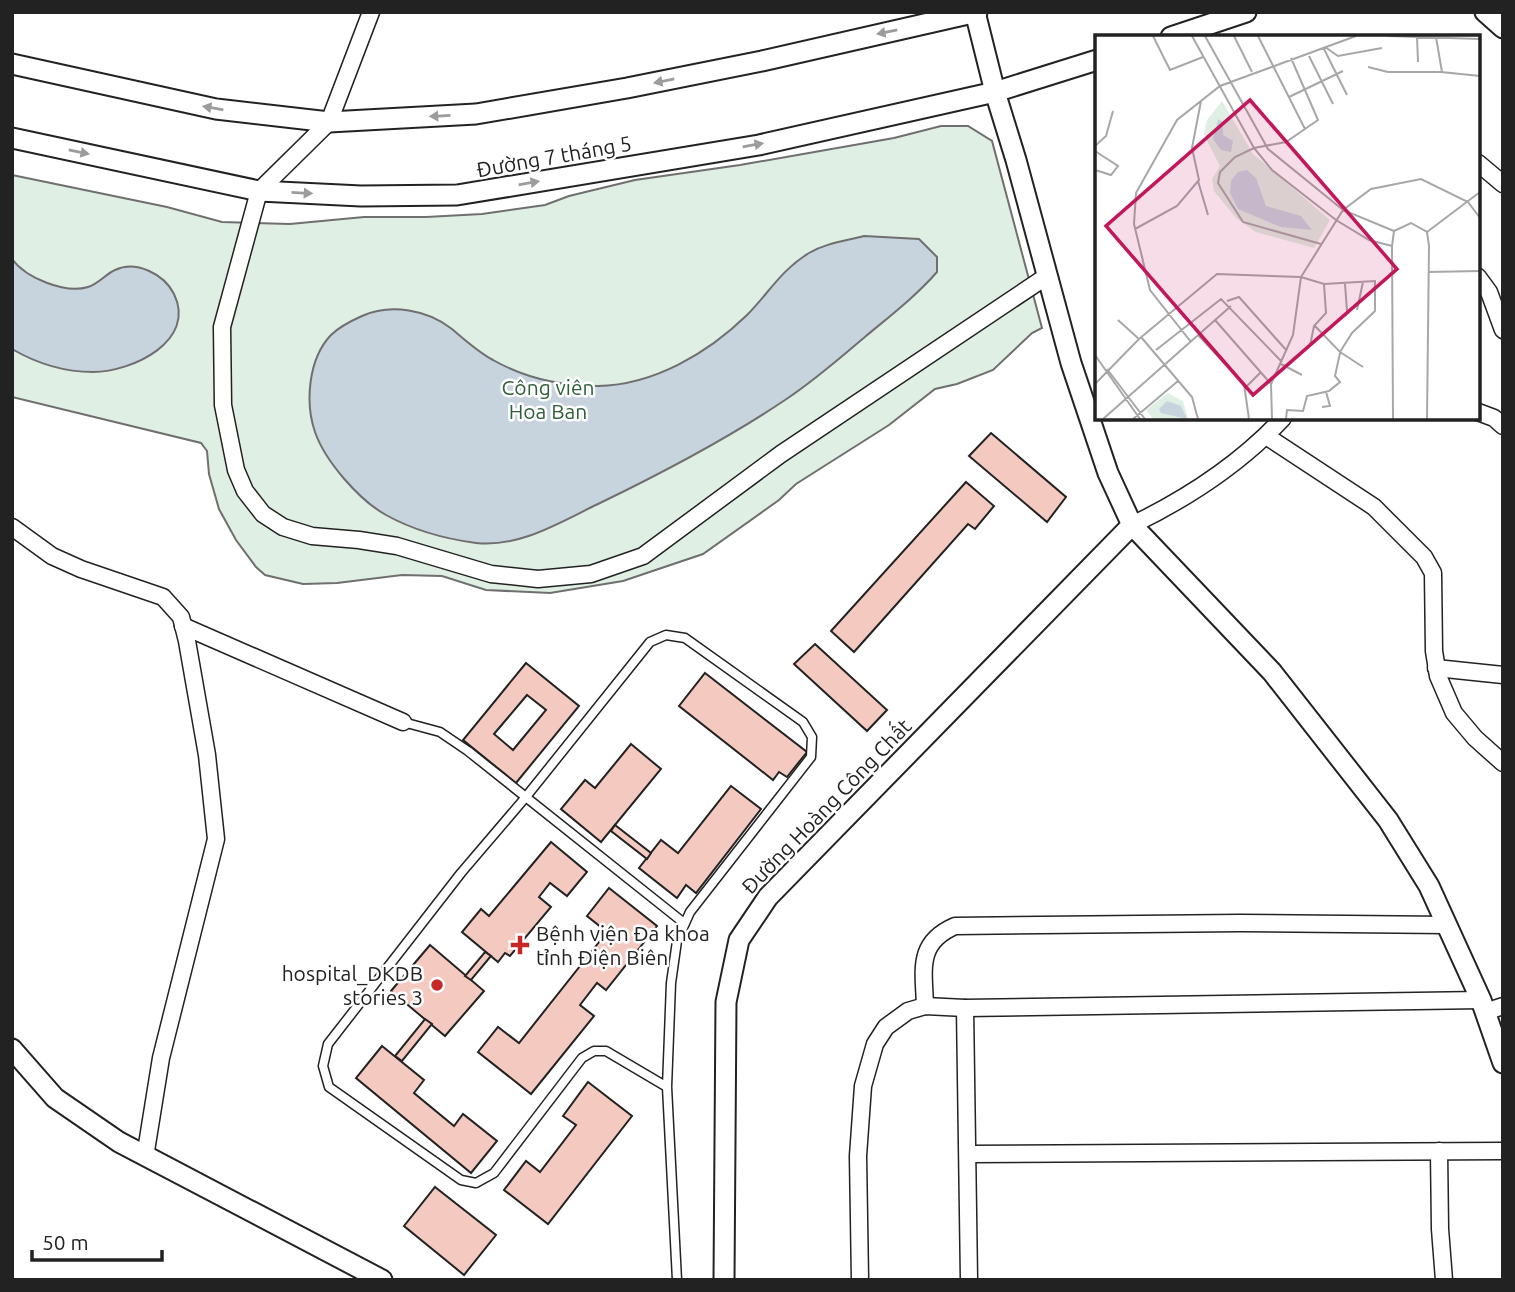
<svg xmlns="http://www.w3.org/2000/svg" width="1515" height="1292" viewBox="0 0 1515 1292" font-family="Ubuntu,sans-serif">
<rect width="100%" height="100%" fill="#fff"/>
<polygon fill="#e0efe3" stroke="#6f6f6f" stroke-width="2" points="941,126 968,126 992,141 1042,328 1032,333 993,370 957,384 935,389 889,425 796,484 779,500 703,554 623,581 550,593 486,590 442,576 402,575 337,583 303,584 265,575 256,567 236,540 219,509 209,474 207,451 201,443 12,397 12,175 167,207 222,222 290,224 364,217 426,217 482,214 545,205 569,196 635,180 740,165 894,138"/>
<g fill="#c7d3dd" stroke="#6f6f6f" stroke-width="2">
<path d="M 864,236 L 919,239 L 937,257 L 937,272 C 916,296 890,316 866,336 C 840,358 814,381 785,400 C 727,439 664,472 600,503 C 562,521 520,548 476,543 C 446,539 413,530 386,515 C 359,500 325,461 315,432 C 305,403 308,359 331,335 C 338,328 353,320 362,316 C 391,303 428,310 452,329 C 465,340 478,352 493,360 C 525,378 561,386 598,386 C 654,385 708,353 747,315 C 768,294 781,270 809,253 C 826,243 845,241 864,236 Z"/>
<path d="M 12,259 C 26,278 65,294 88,287 C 98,284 106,274 115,270 C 136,260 164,274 174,294 C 197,341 132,372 93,372 C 65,372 36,363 12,349 Z"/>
</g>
<g fill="#f3c9c0" stroke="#222" stroke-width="2" fill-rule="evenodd">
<polygon points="991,433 1066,497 1047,522 969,456"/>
<polygon points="966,482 994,506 975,529 968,524 854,652 831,631"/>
<polygon points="815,644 887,710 867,731 794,664"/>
<path d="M 526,663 L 579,706 L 516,783 L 463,740 ZM 527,695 L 546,710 L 513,750 L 494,734 Z"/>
<polygon points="705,673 807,752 787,777 779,772 773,780 679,706"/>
<polygon points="631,744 661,769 601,842 561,809 585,780 595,788"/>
<polygon points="731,786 761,809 696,893 686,885 677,898 639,868 661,840 678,853"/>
<polygon points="615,825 651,853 647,859 611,831"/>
<polygon points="551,842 587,872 567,896 550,883 539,897 551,907 510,956 505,953 498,962 462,932 481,909 489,916"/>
<polygon points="609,888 657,926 606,990 597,983 580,1005 594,1016 531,1094 478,1052 498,1027 519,1043 607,932 587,916"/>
<polygon points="430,945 484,991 445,1036 391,991"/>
<polygon points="485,952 491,956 471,980 465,976"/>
<polygon points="425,1019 432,1024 402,1061 395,1056"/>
<polygon points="382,1046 424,1080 414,1093 454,1126 463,1114 497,1141 471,1173 356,1078"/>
<polygon points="588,1082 632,1116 548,1224 504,1190 526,1161 540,1172 576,1125 563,1116"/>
<polygon points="435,1187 496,1235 464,1275 404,1226"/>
</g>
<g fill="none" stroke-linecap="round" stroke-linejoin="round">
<defs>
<g id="service">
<polyline points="403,722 440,732 468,751 684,923"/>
<polyline points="667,1087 606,1051 594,1051 582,1058 494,1173 476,1183 461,1180 329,1087 323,1066 328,1044 461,873 525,798 650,642 666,635 685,638 803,722 812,737 811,757 690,912 677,941 671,983 667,1087 677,1280"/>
</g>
<g id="minor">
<polyline points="371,12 329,122 259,191 222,327 223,405 236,470 245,491 263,514 283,527 312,536 359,540 397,546 491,574 538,579 591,574 643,556 781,454 1047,276"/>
<polyline points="1478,163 1503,184"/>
<polyline points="1478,277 1489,292 1503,330"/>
<polyline points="1478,412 1494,418 1503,426"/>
<polyline points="1266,436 1374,507 1424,557 1433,573 1434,651 1438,676 1454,713 1475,738 1503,763"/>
<path d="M 1132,525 C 1188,498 1241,463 1283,418"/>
<polyline points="12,527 52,556 81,569 163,597 181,617 187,641 207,755 216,839 161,1058 145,1157"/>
<polyline points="183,626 403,722"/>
<polyline points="1436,668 1503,675"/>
<path d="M 925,1006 C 924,970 916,943 955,926 L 1240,923 L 1447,925"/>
<polyline points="965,1008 969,1280"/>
<polyline points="1485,1012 1503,1006"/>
<polyline points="1439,1151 1440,1229 1444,1280"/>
<polyline points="969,1154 1503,1151"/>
<polyline points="860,1280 858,1156 863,1086 875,1044 886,1027 908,1011 925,1006 965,1008 1481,1000"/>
</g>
<g id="tertiary">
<polyline points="975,12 995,92 1016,160 1071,363 1108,473 1132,525 1272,672 1388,820 1429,886 1481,1000 1503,1063"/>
<polyline points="1485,12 1503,28"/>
<polyline points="1171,37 1246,12"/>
<polyline points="12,64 216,109 329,122 476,114 627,88 762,61 977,12"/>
<polyline points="12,138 259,191 361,196 457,195 759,145 995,92 1097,60"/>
<polyline points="12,1049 55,1098 119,1142 382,1280"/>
<polyline points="724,1280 726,1002 739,940 768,897 1132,525"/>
</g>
</defs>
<use href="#service" stroke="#222" stroke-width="11"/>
<use href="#minor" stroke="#222" stroke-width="19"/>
<use href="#tertiary" stroke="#222" stroke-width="23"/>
<use href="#service" stroke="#fff" stroke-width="8"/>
<use href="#minor" stroke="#fff" stroke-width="16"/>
<use href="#tertiary" stroke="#fff" stroke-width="19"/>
</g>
<defs><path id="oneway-solid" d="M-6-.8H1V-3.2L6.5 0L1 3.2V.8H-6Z" transform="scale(1.75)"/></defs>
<g fill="#9c9c9c">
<use href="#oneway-solid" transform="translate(887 32) rotate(168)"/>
<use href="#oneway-solid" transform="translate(664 81) rotate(169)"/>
<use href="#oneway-solid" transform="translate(213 108) rotate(-170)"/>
<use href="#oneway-solid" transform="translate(440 116) rotate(177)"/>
<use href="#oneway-solid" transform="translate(753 145) rotate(-10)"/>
<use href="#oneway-solid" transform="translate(79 152) rotate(12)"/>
<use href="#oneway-solid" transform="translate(529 183) rotate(-10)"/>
<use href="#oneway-solid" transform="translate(302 193) rotate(3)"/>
</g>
<g fill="#c62828" stroke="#fff" stroke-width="2.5">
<path d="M516.5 934.5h7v7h7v7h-7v7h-7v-7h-7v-7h7z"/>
<circle cx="437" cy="985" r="7"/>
</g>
<g text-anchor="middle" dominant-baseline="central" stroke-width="5" stroke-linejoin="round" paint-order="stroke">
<g font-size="21" fill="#222" stroke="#fff">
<text transform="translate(554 156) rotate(-10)">Đường 7 tháng 5</text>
<text transform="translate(826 806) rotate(-46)">Đường Hoàng Công Chất</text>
</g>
<g font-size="21" fill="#2f5e38" stroke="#fff">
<text x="548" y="387">Công viên<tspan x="548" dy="24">Hoa Ban</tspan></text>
</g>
<g font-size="21" fill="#222" stroke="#fff" text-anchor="start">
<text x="536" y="933">Bệnh viện Đa khoa<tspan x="536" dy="24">tỉnh Điện Biên</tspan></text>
<text x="423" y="973" text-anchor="end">hospital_DKDB<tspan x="423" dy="24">stories 3</tspan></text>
</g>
</g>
<g transform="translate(1095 35)">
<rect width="385" height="385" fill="#fff"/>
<path d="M 127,66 L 158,119 L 235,185 L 219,213 L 161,197 L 142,184 L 119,156 L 117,144 L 125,131 L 109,100 L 112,85 ZM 73,358 L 88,366 L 93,384 L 58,384 L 51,375 Z" fill="#e0efe3"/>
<path d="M 123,84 L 128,87 L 128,100 L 138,106 L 136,117 L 126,115 L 118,104 ZM 152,135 L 161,143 L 171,171 L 206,181 L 217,195 L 186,192 L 143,174 L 135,158 L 136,146 L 143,137 ZM 72,366 L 86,371 L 92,384 L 66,378 L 64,374 Z" fill="#c7d3dd"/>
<path fill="none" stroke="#a7a7a7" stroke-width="2" d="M 58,1 L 75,35 L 108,22M 97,1 L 159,113 L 177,135 L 241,185 L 274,205 L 297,211M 110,1 L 173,114 L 248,175 L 299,196M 139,1 L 157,37M 163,1 L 210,94M 292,1 L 385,4M 322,2 L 323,27M 228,12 L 252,60M 230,12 L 243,21 L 287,13M 214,21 L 238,69M 196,23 L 223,85 L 191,107 L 159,113 L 140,122 L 125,137 L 123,148 L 148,187 L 226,209M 273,32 L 293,37 L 347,37 L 341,2M 346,37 L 385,41M 194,62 L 248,36M 0,111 L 11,101 L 18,76M 0,116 L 23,131 L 16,140 L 0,135M 103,146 L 113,180M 40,194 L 82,171 L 104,145 L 97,113 L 106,66M 332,197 L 385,157M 333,237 L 385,236M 250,249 L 252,276M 132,266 L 144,262 L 192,316M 262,275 L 268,247M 23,285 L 44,304M 120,285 L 176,349M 103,300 L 149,349 L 154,384M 46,302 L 97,362 L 103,384M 96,307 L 55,255 L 39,189 L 41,158 L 82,85 L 125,51 L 261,1M 215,311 L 219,291 L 231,278 L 229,249M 61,315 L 126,264 L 187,327M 245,317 L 268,332M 0,320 L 45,384M 186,329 L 207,340M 12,334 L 50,384M 0,349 L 44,304 L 122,239 L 206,242 L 229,249 L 280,246 L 280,276 L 257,298 L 245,317 L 219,290M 151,352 L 166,337M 227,372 L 235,371 L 231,357M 8,384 L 136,271M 38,384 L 83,346M 177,384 L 176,349 L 198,300 L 206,242 L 248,175 L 276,154 L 326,144 L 373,167 L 385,183M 191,384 L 192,375 L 208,376 L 212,361 L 234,356 L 245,347 L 240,341 L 245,318M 298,384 L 297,211 L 299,196 L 316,188 L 332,197 L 334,211 L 332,384"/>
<path fill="#c2185b" fill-opacity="0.15" stroke="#c2185b" stroke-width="3.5" d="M 155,65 L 302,234 L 158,360 L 11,191 Z"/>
<rect width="385" height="385" fill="none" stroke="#222" stroke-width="3.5"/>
</g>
<rect width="1515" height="1292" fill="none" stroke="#222222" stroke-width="28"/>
<path d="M32 1250v10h130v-10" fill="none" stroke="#222222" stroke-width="3.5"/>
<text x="42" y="1250" font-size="21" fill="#222222" stroke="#ffffff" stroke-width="5" paint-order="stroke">50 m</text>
</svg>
